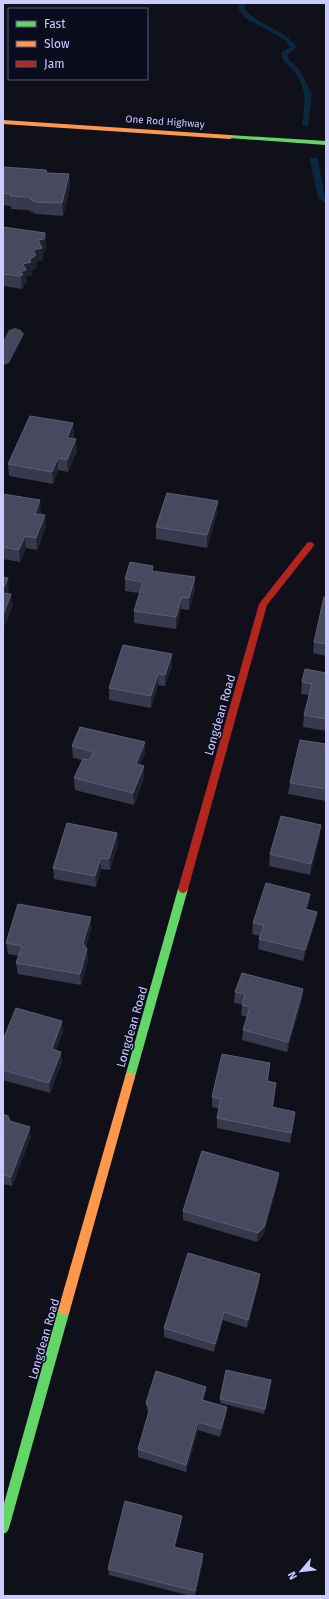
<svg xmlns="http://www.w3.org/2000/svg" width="329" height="1599" viewBox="0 0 329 1599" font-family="'Fira Sans',sans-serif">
<rect width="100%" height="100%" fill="#10101b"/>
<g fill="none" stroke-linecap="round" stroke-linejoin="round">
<g fill="#0b2840" fill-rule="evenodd">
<path d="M 240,3 L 246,3 L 244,8 C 257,26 283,28 297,47 L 288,54 L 289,60 L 299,69 L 312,94 L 308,126 L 302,125 C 305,103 308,89 293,70 C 287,62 283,64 281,53 L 290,47 L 284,39 L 245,18 L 238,8 Z"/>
<polygon points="311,158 317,158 318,160 326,204 318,198 310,160"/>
</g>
<polygon fill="#45475c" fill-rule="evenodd" points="15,328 21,330 24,334 9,363 3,365 3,341 9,330"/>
<g fill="#63d668" fill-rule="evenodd">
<polygon points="230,135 326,141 326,145 228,138 227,137"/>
<polygon points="183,885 186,886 188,889 135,1077 134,1080 130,1082 126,1080 125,1077 178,889 180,886"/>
<polygon points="64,1305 68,1306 70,1310 9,1528 7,1532 3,1534 3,1507 58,1310 60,1306"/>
</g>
<g fill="#ff974d" fill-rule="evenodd">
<polygon points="3,120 230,135 233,137 230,139 3,124"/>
<polygon points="130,1072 134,1074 135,1077 70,1310 68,1314 64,1315 60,1314 58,1310 125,1077 126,1074"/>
</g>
<polygon fill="#b3261e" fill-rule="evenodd" points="310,542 313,543 314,545 313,547 267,605 188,889 186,892 183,893 180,892 178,889 259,604 307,543"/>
</g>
<g fill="#38394c">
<polygon points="3,167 47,173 69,174 70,187 63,216 36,214 28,210 11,209 11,206 3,205"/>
<polygon points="3,227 45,233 46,245 45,251 43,252 43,260 36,262 37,267 31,271 32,275 27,276 27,283 23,284 24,287 22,289 3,286"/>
<polygon points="73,423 74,435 73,438 77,451 68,472 58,470 53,484 9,476 8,464"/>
<polygon points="3,494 41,512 41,515 46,527 37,550 26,548 20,562 3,559"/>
<polygon points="217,513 207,548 156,539 156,527"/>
<polygon points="153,566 153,571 195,589 189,610 181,609 176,629 134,623 134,611 139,593 125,591 125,579"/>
<polygon points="326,597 326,656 313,653 314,642"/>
<polygon points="172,666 165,686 158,685 151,708 109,700 109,688"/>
<polygon points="326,673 326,731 303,727 304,715 309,695 301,694 302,682"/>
<polygon points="145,742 145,753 140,765 144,766 144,778 134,805 75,790 74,778 82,760 73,758 72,746"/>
<polygon points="326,744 326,801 288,794 290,783"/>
<polygon points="320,836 310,875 269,866 270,854"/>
<polygon points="118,844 110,870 101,869 96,887 54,879 53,868"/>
<polygon points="309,905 307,909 317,912 315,923 303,961 258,949 259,939 260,936 252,934 253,923"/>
<polygon points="91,928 86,947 88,959 81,985 18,974 16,963 19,956 8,954 6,943"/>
<polygon points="303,989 302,999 287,1052 242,1040 243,1030 247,1017 241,1015 242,1004 234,1003 235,992"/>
<polygon points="63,1031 56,1050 62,1062 50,1093 3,1080 3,1040"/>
<polygon points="270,1063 268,1081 275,1093 273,1107 294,1122 290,1143 217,1128 217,1118 219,1109 212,1107 212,1097"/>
<polygon points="3,1114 10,1121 31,1136 12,1186 3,1184"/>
<polygon points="278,1182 263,1236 257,1242 183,1220 183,1211"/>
<polygon points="259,1283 247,1328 223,1320 214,1352 164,1337 164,1328"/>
<polygon points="271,1380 264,1414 220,1403 220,1399"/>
<polygon points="206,1387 205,1394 204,1400 226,1415 220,1437 198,1430 186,1472 138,1457 138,1449 149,1413 147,1410 146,1403"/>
<polygon points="182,1516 181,1522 175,1547 203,1554 203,1561 195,1596 191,1596 109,1575 108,1569"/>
</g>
<g fill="#212230">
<polygon points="69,174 70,187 63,216 62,203"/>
<polygon points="45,233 46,245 45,251 43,252 43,260 36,262 37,267 31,271 32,275 27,276 27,283 23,284 24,287 22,289 21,276 19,272 23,264 29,260 38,240"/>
<polygon points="73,423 74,435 68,450 67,438"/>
<polygon points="76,439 77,451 68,472 67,460"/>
<polygon points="58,458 58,470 53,484 52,472"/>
<polygon points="40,500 41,512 36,526 35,514"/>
<polygon points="218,501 217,513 207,548 207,535"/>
<polygon points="45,515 46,527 37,550 36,538"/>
<polygon points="25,536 26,548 20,562 19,550"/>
<polygon points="195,577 195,589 189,610 189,598"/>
<polygon points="8,578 9,590 3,604 3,589"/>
<polygon points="11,594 13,606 3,630 3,615"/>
<polygon points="182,597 181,609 176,629 176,617"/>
<polygon points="172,654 172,666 165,686 165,675"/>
<polygon points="158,674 158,685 151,708 151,696"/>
<polygon points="145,742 145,753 136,775 136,764"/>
<polygon points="144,766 144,778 134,805 133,793"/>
<polygon points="321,825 320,836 310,875 311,864"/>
<polygon points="117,833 118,844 110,870 109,859"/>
<polygon points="101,858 101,869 96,887 95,876"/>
<polygon points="310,894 309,905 304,920 305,909"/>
<polygon points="317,912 315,923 303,961 305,950"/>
<polygon points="91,917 91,928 84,954 83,943"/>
<polygon points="87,949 88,959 81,985 80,974"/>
<polygon points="303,989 302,999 287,1052 288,1042"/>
<polygon points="62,1021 63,1031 53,1059 52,1049"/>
<polygon points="61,1052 62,1062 50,1093 49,1083"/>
<polygon points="270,1063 269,1073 266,1091 267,1081"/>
<polygon points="276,1083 275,1093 271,1117 272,1107"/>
<polygon points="295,1112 294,1122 290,1143 291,1133"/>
<polygon points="30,1127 31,1136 12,1186 11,1177"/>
<polygon points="279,1173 278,1182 263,1236 257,1242 258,1233"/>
<polygon points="260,1274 259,1283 247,1328 248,1320"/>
<polygon points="224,1312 223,1320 214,1352 215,1344"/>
<polygon points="206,1387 205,1394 202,1407 202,1400"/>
<polygon points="227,1407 226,1415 220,1437 221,1429"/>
<polygon points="198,1422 198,1430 186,1472 186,1465"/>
<polygon points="182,1516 181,1522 174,1553 174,1547"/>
<polygon points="203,1554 203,1561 195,1596 195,1591"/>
</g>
<g fill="#48495f" stroke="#5c5d78">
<polygon points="3,167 46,170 47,173 69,174 62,203 35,202 28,197 10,196 11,194 3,193"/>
<polygon points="3,227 45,233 44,239 38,240 42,248 33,250 36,255 29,260 31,262 23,264 26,270 19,272 23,274 21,276 3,274"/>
<polygon points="30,416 73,423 67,438 76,439 67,460 58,458 52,472 8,464"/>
<polygon points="167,493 218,501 207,535 156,527"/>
<polygon points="3,494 40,500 35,514 45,515 36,538 25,536 19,550 3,547"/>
<polygon points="130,562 153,566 152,571 195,577 189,598 182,597 176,617 134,611 143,582 125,579"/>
<polygon points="3,577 8,578 3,589"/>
<polygon points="3,593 11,594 3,615"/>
<polygon points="324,597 326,597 326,644 314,642"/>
<polygon points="123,645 172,654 165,675 158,674 151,696 109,688"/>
<polygon points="305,669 326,673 326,719 304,715 312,684 302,682"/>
<polygon points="80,727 145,742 136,764 144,766 133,793 74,778 83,759 90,760 93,752 72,746"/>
<polygon points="300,740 326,744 326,789 290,783"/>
<polygon points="281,816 321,825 311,864 270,854"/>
<polygon points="67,823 117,833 109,859 101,858 95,876 53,868"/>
<polygon points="266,883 310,894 305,909 317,912 305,950 259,939 264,925 253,923"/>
<polygon points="18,904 91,917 83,943 87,949 80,974 16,963 22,946 6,943"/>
<polygon points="242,973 303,989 288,1042 243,1030 250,1007 242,1005 245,994 235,992"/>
<polygon points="16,1008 62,1021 52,1049 61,1052 49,1083 3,1070 3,1040"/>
<polygon points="222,1054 270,1063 267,1081 276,1083 272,1107 295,1112 291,1133 217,1118 221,1099 212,1097"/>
<polygon points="3,1114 8,1116 10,1121 30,1127 11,1177 3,1175"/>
<polygon points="202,1151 279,1173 264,1227 258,1233 183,1211"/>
<polygon points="188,1253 260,1274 248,1320 224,1312 215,1344 164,1328"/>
<polygon points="226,1370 271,1380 265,1409 220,1399"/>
<polygon points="156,1371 206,1387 202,1400 227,1407 221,1429 198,1422 186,1465 138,1449 150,1408 146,1403"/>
<polygon points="125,1501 182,1516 174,1547 203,1554 195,1591 108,1569"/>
</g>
<g text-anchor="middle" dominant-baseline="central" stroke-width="3" stroke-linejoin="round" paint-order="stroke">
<g font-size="10" fill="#caccff" stroke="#0c0c1f">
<text transform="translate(165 122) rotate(4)">One Rod Highway</text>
</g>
<g font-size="12" fill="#caccff" stroke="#0c0c1f">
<text transform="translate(220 715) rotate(-74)">Longdean Road</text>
<text transform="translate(132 1027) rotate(-74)">Longdean Road</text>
<text transform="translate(44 1339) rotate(-74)">Longdean Road</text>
</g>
</g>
<rect width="329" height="1599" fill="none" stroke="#caccff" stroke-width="8"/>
<rect x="8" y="8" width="140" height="72" fill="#0c0c1f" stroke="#585979"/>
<rect x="16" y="21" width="20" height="6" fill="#63d668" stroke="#585979"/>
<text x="44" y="28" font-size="12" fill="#caccff">Fast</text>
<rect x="16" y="41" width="20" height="6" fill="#ff974d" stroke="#585979"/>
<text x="44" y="48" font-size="12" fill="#caccff">Slow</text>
<rect x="16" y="61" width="20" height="6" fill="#b3261e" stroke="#585979"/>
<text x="44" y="68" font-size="12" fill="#caccff">Jam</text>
<g transform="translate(301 1571) rotate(242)" stroke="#0c0c1f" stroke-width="3" paint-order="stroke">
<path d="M0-3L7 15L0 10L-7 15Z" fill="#caccff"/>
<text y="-6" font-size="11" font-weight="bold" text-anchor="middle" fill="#caccff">N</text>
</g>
</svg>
